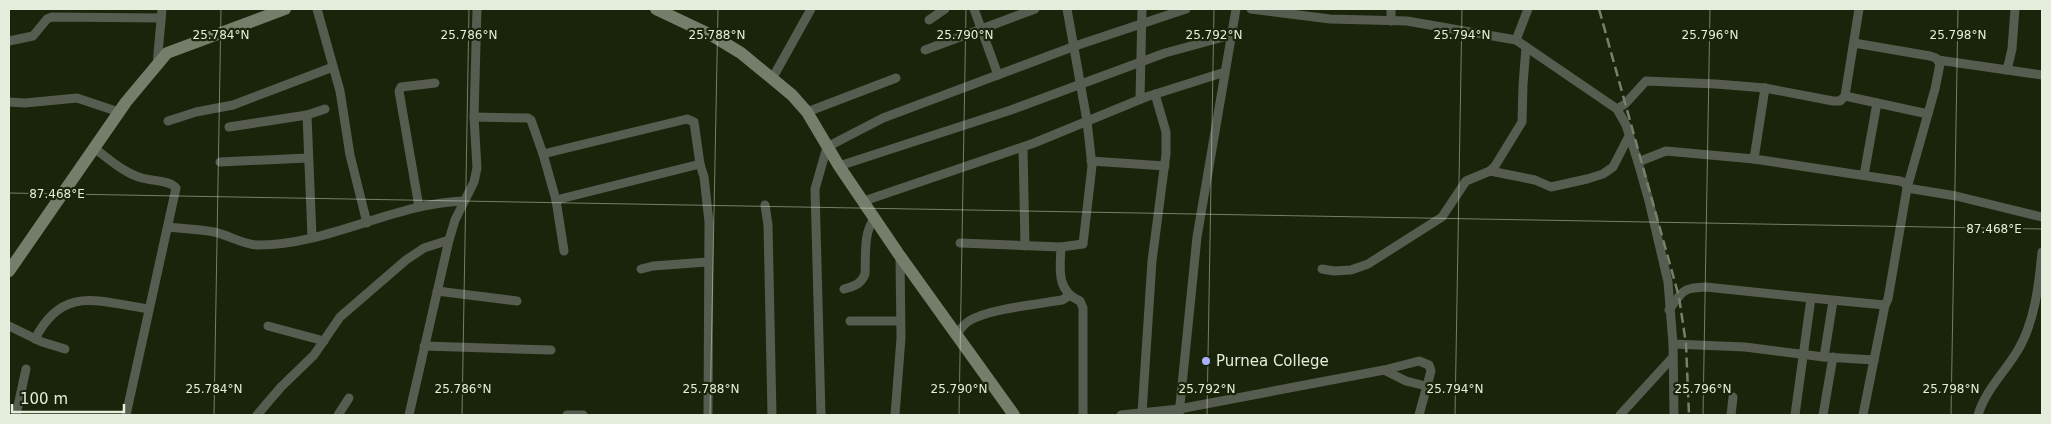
<svg xmlns="http://www.w3.org/2000/svg" width="2051" height="424" viewBox="0 0 2051 424" font-family="'DejaVu Sans',sans-serif">
<rect width="100%" height="100%" fill="#19240a"/>
<g fill="none" stroke-linecap="round" stroke-linejoin="round">
<g stroke="#565c50" stroke-width="9">
<polyline points="317,9 340,91 350,155 367,223"/>
<polyline points="974,9 998,75"/>
<polyline points="1251,9 1330,19 1407,21 1516,40 1617,109 1626,125 1638,162 1649,201 1668,282 1673,344 1674,415"/>
<polyline points="1391,9 1391,21"/>
<polyline points="929,20 945,9"/>
<polyline points="1516,40 1528,9"/>
<polyline points="9,41 33,36 47,19 52,17 161,18"/>
<polyline points="1854,43 1930,56 1936,58 1940,64 1935,89 1907,188 1956,196 2042,217"/>
<polyline points="925,50 1035,9"/>
<polyline points="1938,60 2042,75"/>
<polyline points="157,65 162,9"/>
<polyline points="2007,70 2012,49 2015,9"/>
<polyline points="772,79 811,9"/>
<polyline points="1845,96 1928,114"/>
<polyline points="1140,99 1142,9"/>
<polyline points="9,102 25,103 77,98 119,112"/>
<polyline points="1617,109 1625,104 1646,81 1716,84 1765,88"/>
<polyline points="807,112 896,78"/>
<polyline points="307,115 312,237"/>
<polyline points="474,117 528,118 531,120 543,154 556,200 564,251"/>
<polyline points="168,121 196,112 233,105 333,67"/>
<polyline points="229,127 307,115 325,109"/>
<polyline points="1023,147 1025,246"/>
<path d="M 94,148 C 109,159 124,173 142,178 C 152,181 170,180 176,188 L 126,415"/>
<polyline points="543,154 687,119 694,122 700,164 704,177 709,222 708,415"/>
<polyline points="1091,161 1165,166"/>
<polyline points="220,162 308,158"/>
<polyline points="1638,162 1666,151 1754,159"/>
<polyline points="839,166 1011,110 1165,53 1231,35"/>
<polyline points="1490,171 1535,180 1551,187 1587,179 1603,174 1613,167 1629,136"/>
<polyline points="1864,175 1877,103"/>
<polyline points="556,200 700,164"/>
<polyline points="864,201 1034,143 1146,97 1225,72"/>
<polyline points="765,205 768,225 772,415"/>
<polyline points="419,207 399,91 401,87 435,83"/>
<path d="M 168,227 C 183,229 199,229 214,232 C 229,235 243,245 258,245 C 329,245 394,203 464,201"/>
<polyline points="960,243 1061,247 1083,244 1092,166 1087,121 1067,9"/>
<path d="M 1061,247 C 1060,269 1056,291 1080,301 L 1083,308 L 1083,415"/>
<polyline points="641,269 653,266 707,262"/>
<polyline points="1322,269 1334,271 1351,270 1368,264 1442,217 1466,181 1490,171 1495,166 1522,122 1523,85 1526,47"/>
<path d="M 844,289 C 855,286 861,284 865,274 C 866,257 863,231 875,218"/>
<polyline points="437,291 517,301"/>
<path d="M 1669,310 C 1683,291 1681,288 1706,287 L 1811,298"/>
<polyline points="850,321 899,321"/>
<polyline points="9,326 42,342 65,349"/>
<polyline points="268,326 324,341"/>
<path d="M 955,335 C 960,330 964,324 969,321 C 988,309 1039,304 1062,300 L 1069,296"/>
<path d="M 35,339 C 63,284 99,302 149,309"/>
<polyline points="1673,344 1745,347 1824,357 1874,360"/>
<polyline points="424,346 551,350"/>
<polyline points="1824,357 1833,301"/>
<polyline points="1384,370 1406,381 1426,386"/>
<polyline points="1142,413 1152,261 1166,154 1166,132 1155,94"/>
<polyline points="16,415 26,369"/>
<polyline points="257,415 281,387 314,355 340,317 406,260 424,248 449,240"/>
<polyline points="338,415 349,398"/>
<polyline points="409,415 449,240 455,220 474,182 477,168 474,117 477,9"/>
<polyline points="567,415 583,415"/>
<polyline points="821,415 815,189 827,147 883,118 1075,46 1186,9"/>
<polyline points="895,415 901,338 900,256"/>
<polyline points="1121,415 1179,409 1384,370 1419,361 1429,365 1431,371 1419,415"/>
<polyline points="1179,415 1197,237 1236,9"/>
<polyline points="1620,415 1673,357"/>
<polyline points="1731,415 1733,397"/>
<polyline points="1795,415 1811,298 1885,305 1888,299 1907,188 1905,183 1900,181 1754,159 1765,88 1833,101 1840,101 1845,96 1859,9"/>
<polyline points="1823,415 1833,357"/>
<polyline points="1863,415 1885,305"/>
<path d="M 1978,415 C 1986,389 2005,372 2018,350 C 2035,321 2039,284 2042,252"/>
</g>
<g stroke="#747e6a" stroke-width="12">
<polyline points="656,9 713,36 741,53 792,95 807,112 839,166 900,256 1014,415"/>
<polyline points="9,271 126,102 167,53 285,9"/>
</g>
<polyline stroke="#77806b" stroke-width="2.5" stroke-dasharray="10 5" stroke-linecap="butt" points="1599,9 1679,297 1686,344 1689,415"/>
</g>
<path fill="none" stroke="#e5eddd" stroke-width="1" stroke-opacity="0.45" d="M 9,193 L 2042,229M 214,415 L 221,9M 462,415 L 469,9M 710,415 L 718,9M 959,415 L 966,9M 1207,415 L 1214,9M 1455,415 L 1462,9M 1703,415 L 1710,9M 1951,415 L 1958,9"/>
<circle fill="#a9b0fc" stroke="#19240a" stroke-width="2" cx="1206" cy="361" r="5"/>
<g text-anchor="middle" dominant-baseline="central" stroke-width="4.5" stroke-linejoin="round" paint-order="stroke">
<g font-size="15" fill="#e5eddd" stroke="#19240a" text-anchor="start">
<text x="1216" y="361">Purnea College</text>
</g>
</g>
<g font-size="12" text-anchor="middle" fill="#e5eddd" stroke="#19240a" stroke-width="4.5" stroke-linejoin="round" paint-order="stroke">
<text x="221" y="39">25.784°N</text>
<text x="469" y="39">25.786°N</text>
<text x="717" y="39">25.788°N</text>
<text x="965" y="39">25.790°N</text>
<text x="1214" y="39">25.792°N</text>
<text x="1462" y="39">25.794°N</text>
<text x="1710" y="39">25.796°N</text>
<text x="1958" y="39">25.798°N</text>
<text x="57" y="198">87.468°E</text>
<text x="1994" y="233">87.468°E</text>
<text x="214" y="393">25.784°N</text>
<text x="463" y="393">25.786°N</text>
<text x="711" y="393">25.788°N</text>
<text x="959" y="393">25.790°N</text>
<text x="1207" y="393">25.792°N</text>
<text x="1455" y="393">25.794°N</text>
<text x="1703" y="393">25.796°N</text>
<text x="1951" y="393">25.798°N</text>
</g>
<rect width="2051" height="424" fill="none" stroke="#e5eddd" stroke-width="20"/>
<path d="M12 404v8h112v-8" fill="none" stroke="#e5eddd" stroke-width="2.5"/>
<text x="20" y="404" font-size="15" fill="#e5eddd" stroke="#19240a" stroke-width="4" paint-order="stroke">100 m</text>
</svg>
